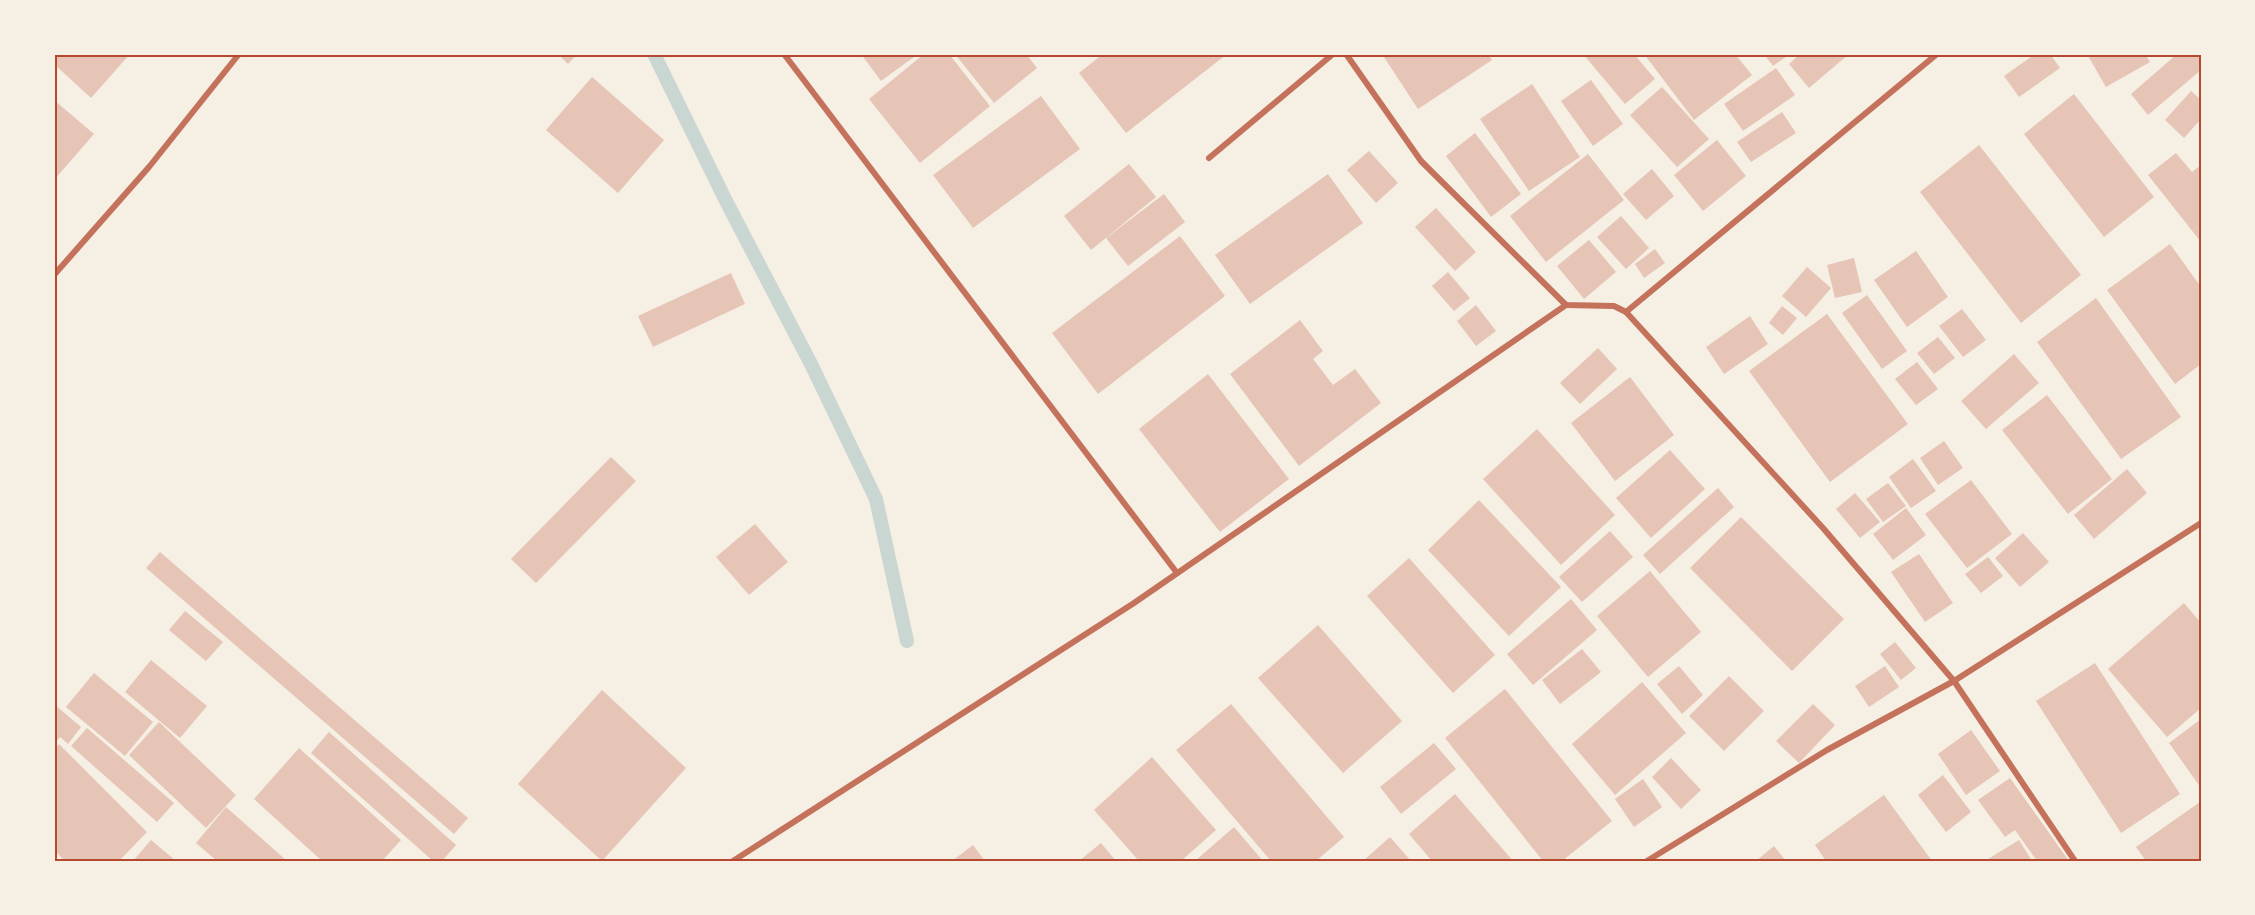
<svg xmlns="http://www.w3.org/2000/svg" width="2255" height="915" viewBox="0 0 2255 915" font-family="Merriweather,serif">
<rect width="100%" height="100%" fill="#f6efe4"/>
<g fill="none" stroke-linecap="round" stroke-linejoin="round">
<polyline stroke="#c9d6d2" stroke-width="14" points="654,54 726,201 811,364 876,499 907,641"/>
</g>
<g fill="#e6c5b7">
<polygon points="54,54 130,54 91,98 54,64"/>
<polygon points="558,54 577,54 568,64"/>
<polygon points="861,54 918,54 881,81"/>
<polygon points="924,54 949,54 990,106 920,163 869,99"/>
<polygon points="955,54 1026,54 1037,68 994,103"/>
<polygon points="1103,54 1227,54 1126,133 1079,73"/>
<polygon points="1382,54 1488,54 1492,60 1418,109"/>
<polygon points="1583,54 1634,54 1655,79 1625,104"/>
<polygon points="1644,54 1735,54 1752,75 1694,120"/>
<polygon points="1764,54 1790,54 1773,66"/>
<polygon points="1800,54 1849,54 1809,88 1789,64"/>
<polygon points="2035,54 2050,54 2060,68 2019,97 2004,76"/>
<polygon points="2087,54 2145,54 2150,62 2106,87"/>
<polygon points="2177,54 2199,54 2201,56 2201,70 2148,115 2131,94"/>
<polygon points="1776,68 1795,95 1743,131 1724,104"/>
<polygon points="592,77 664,140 618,193 546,130"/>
<polygon points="1591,80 1623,124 1593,146 1561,101"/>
<polygon points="1532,84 1580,157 1529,191 1480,119"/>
<polygon points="1662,87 1709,139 1677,167 1630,115"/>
<polygon points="2191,91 2201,100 2201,119 2184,138 2165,120"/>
<polygon points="2074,94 2154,197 2104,237 2024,134"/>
<polygon points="1041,96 1080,149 973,228 933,175"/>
<polygon points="54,100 94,134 54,180"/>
<polygon points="1782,112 1796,133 1751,162 1737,142"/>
<polygon points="1475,133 1521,194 1491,217 1446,156"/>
<polygon points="1717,140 1746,176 1703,211 1674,175"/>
<polygon points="1979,145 2081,275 2021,323 1920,192"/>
<polygon points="1369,151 1398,183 1376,203 1347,170"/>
<polygon points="2176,153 2192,172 2201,165 2201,242 2148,175"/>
<polygon points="1588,154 1624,200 1546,262 1510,216"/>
<polygon points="1129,164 1156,197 1091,250 1064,216"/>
<polygon points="1652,169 1674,196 1646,220 1623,194"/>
<polygon points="1328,174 1363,223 1250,304 1215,255"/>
<polygon points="1164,194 1185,222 1128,266 1106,238"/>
<polygon points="1436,208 1476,252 1455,271 1415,227"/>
<polygon points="1621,216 1649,248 1626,269 1597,237"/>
<polygon points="1180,236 1225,296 1098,394 1052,333"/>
<polygon points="1589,240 1616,272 1584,299 1557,266"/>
<polygon points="2170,244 2201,287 2201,364 2175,384 2107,290"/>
<polygon points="1655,249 1665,263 1644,278 1635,264"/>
<polygon points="1916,251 1948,297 1907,327 1874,280"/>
<polygon points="1854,258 1862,292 1835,298 1827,265"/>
<polygon points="1807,267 1831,288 1806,317 1782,296"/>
<polygon points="1448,272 1470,298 1454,311 1432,286"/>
<polygon points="731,273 745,304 653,347 638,316"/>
<polygon points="1867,295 1907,351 1882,369 1842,313"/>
<polygon points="2096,298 2181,417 2121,459 2037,342"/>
<polygon points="1476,305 1496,331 1476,346 1457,321"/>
<polygon points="1782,306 1797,318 1783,335 1769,323"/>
<polygon points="1962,309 1986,340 1963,357 1939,326"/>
<polygon points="1827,314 1908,424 1830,482 1749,371"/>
<polygon points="1750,316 1768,344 1724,374 1706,347"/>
<polygon points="1300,320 1323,351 1313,359 1333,385 1355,369 1381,403 1299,466 1230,374"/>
<polygon points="1938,337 1955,358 1934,374 1917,353"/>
<polygon points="1598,348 1617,369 1580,404 1560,383"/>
<polygon points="2014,354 2039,383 1986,429 1961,401"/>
<polygon points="1917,362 1938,389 1916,405 1895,379"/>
<polygon points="1208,374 1289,479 1220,532 1139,429"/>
<polygon points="1630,377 1674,435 1615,481 1571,423"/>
<polygon points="2047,395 2112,479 2068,514 2002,430"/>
<polygon points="1537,429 1615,515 1561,565 1483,479"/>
<polygon points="1944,441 1963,468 1938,485 1920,458"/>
<polygon points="1670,450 1705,489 1651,538 1616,498"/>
<polygon points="611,457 636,481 536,583 511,559"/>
<polygon points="1913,459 1936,491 1911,508 1889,477"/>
<polygon points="2127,469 2147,493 2094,539 2074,515"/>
<polygon points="1971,480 2012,534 1967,568 1925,514"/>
<polygon points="1888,483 1906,506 1883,522 1866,499"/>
<polygon points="1718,488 1734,507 1660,574 1643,555"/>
<polygon points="1855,493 1880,522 1860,538 1836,509"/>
<polygon points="1479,500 1561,587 1509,636 1428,550"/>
<polygon points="1906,508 1926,535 1893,560 1873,534"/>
<polygon points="1741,517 1844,619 1792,671 1690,568"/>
<polygon points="755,524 788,562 749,595 716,557"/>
<polygon points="1610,531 1633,557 1582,602 1559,577"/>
<polygon points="2023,533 2049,562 2020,587 1995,558"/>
<polygon points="160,552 468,818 454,834 146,568"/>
<polygon points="1919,554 1953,603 1925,622 1891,572"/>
<polygon points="1988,557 2003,576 1981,593 1965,574"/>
<polygon points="1409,558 1495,655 1453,693 1367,596"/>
<polygon points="1650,571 1701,632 1648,677 1597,616"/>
<polygon points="1571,599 1597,630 1533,685 1507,654"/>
<polygon points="2184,603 2201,623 2201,708 2167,737 2108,669"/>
<polygon points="185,611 223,642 206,661 169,630"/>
<polygon points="1318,625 1402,721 1343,773 1258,678"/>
<polygon points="1895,642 1916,668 1901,680 1880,654"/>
<polygon points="1582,649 1601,672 1560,704 1542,680"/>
<polygon points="151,660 207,706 180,738 125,692"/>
<polygon points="2095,663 2180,794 2121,833 2036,701"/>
<polygon points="1679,666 1703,695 1682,714 1657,684"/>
<polygon points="1885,666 1899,687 1869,707 1855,686"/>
<polygon points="94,673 153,722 125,756 66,707"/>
<polygon points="1729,676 1764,711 1724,751 1689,716"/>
<polygon points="1642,682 1686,733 1615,795 1572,744"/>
<polygon points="1505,689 1612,821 1562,861 1543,861 1445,738"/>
<polygon points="602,690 686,768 602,861 518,784"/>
<polygon points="54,704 81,727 68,744 60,737 54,744"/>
<polygon points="1231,704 1344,837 1316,861 1271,861 1176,750"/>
<polygon points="1813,704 1835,725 1799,763 1776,741"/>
<polygon points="2201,719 2201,788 2169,743"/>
<polygon points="159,722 236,795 206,828 129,755"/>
<polygon points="87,728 174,803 157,822 71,746"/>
<polygon points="1971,730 2000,771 1966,795 1938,754"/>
<polygon points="329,732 456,845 442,861 433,861 311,753"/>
<polygon points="1434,743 1456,769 1401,814 1380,787"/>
<polygon points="59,744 147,832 119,861 65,861 54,850 54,749"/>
<polygon points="299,748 401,840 382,861 322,861 254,799"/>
<polygon points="1152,757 1216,830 1181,861 1139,861 1094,810"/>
<polygon points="1671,758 1701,790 1681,809 1652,777"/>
<polygon points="1943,775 1971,812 1946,832 1918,795"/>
<polygon points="2010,778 2069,861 2037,861 2015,830 2005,837 1978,800"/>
<polygon points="1643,779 1662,807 1634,827 1615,799"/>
<polygon points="1455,794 1513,861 1432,861 1409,834"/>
<polygon points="1884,795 1932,861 1826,861 1815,845"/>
<polygon points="2200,802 2201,861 2146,861 2136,847"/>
<polygon points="226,807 287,861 217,861 196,843"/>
<polygon points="1234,827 1263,861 1195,861"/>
<polygon points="1390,837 1411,861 1363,861"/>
<polygon points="151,840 176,861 133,861"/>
<polygon points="2019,840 2032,861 1985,861"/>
<polygon points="1101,843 1116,861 1079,861"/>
<polygon points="973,845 985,861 952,861"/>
<polygon points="1774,846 1786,861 1756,861"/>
</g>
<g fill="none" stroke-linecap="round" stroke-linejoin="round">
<g stroke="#c5725c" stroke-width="6">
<polyline points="784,54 1177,573"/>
<polyline points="1346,54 1421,161 1566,305 1614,306 1626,312 1823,528 1954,681 2075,861"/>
<polyline points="1209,158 1333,54"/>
<polyline points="54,275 149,167 239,54"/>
<polyline points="1626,312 1937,54"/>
<polyline points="733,861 1134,603 1566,305"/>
<polyline points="1647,861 1827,750 1954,681 2201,523"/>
</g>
</g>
<rect width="2255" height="915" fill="none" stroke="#f6efe4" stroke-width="111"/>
<rect x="56" y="56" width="2144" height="804" fill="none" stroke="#b5482f" stroke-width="2"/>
</svg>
